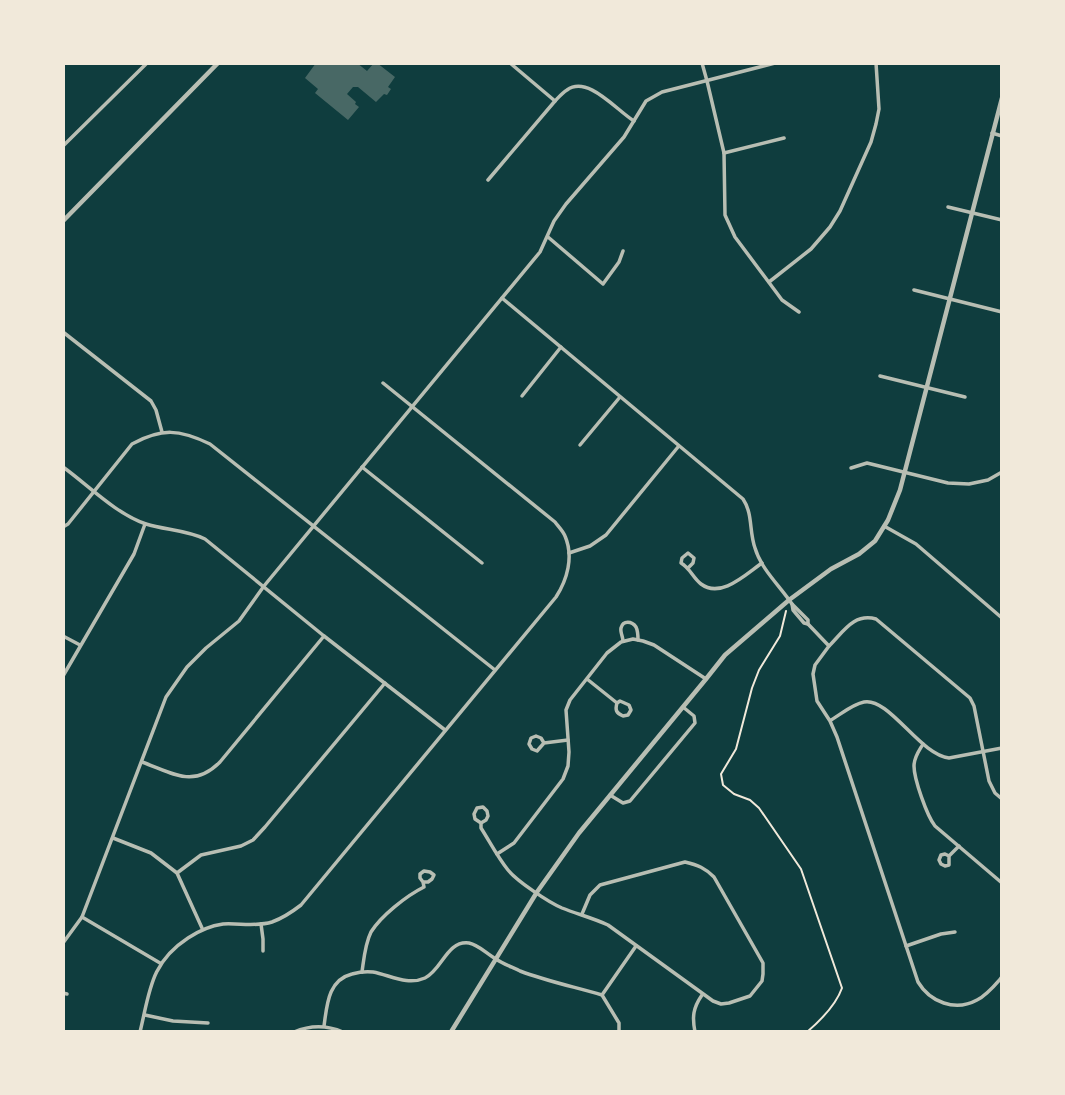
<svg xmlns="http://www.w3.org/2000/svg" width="1065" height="1095" viewBox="0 0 1065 1095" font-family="Lato,sans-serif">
<rect width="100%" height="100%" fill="#0f3d3e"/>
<polygon fill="#486865" points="316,63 357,63 367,71 374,63 377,63 395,77 388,87 391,89 387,95 384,94 376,102 358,87 353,87 347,94 356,102 355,104 359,107 348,120 315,93 318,89 305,78"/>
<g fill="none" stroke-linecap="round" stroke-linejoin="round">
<path stroke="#f1e9da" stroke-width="2" d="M 786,611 L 780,636 L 759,670 L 752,688 L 736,749 L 721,774 L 723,785 L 734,794 L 750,800 L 759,808 L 801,869 L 842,988 C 836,1005 821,1020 807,1032"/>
<g stroke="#b8beb3" stroke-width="3.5">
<polyline points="510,63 555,101"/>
<polyline points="702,63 707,81 724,153 725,215 735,237 782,300 799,312"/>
<polyline points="992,133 1002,136"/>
<polyline points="63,146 147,63"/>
<polyline points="724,153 784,138"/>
<path d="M 488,180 L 555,101 C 558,98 562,93 567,90 C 588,75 616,110 634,121"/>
<polyline points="948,207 1002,220"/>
<polyline points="548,237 603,284 619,262 623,251"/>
<polyline points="769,282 811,249 830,227 840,211 871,142 876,124 879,109 876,63"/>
<polyline points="914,290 1002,312"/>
<path d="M 502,298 L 743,499 C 753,514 749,531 755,548 C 761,569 780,586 792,604"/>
<polyline points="63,332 151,401 156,410 162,432"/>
<polyline points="880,376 965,397"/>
<polyline points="522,396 561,347"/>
<polyline points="580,445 620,397"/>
<path d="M 63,467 C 88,485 116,514 146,524 C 165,530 186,530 205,539 L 324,636 L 445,730"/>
<polyline points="362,467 482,563"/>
<polyline points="851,468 867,463 948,483 969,484 988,480 1002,472"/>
<polyline points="884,526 916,544 1002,618"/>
<path d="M 63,527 L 68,524 L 132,444 C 162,428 179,429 210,444 L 495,670"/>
<polyline points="569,553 590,546 606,535 678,447"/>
<path d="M 689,567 L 693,563 L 694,558 L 688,553 L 682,558 L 681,563 C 690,568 693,578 701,584 C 721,599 746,574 762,563"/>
<polygon points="792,604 808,620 808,624 804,623 793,610"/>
<path d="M 808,624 L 829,646 L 815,665 L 813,674 L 817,701 L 830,721 L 837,737 L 918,982 C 930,1002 955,1012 977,1000 C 987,995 995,985 1002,977"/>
<polyline points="63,636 80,645"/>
<path d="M 623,641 C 623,637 620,632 621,628 C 623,620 632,621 636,627 C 638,631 638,636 638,640"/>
<path d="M 829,646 C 844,631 854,613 876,619 L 970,698 L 974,706 L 989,781 L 995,793 L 1002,799"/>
<polyline points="63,676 134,554 145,524"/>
<path d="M 587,679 L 617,703 C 615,710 616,713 623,716 L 628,715 L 631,710 L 629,705 L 620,701 L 617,703"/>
<path d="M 831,720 C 841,714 853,704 864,702 C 889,697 920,755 949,758 L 1002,748"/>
<polyline points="544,743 541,738 536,736 531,738 529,744 532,749 537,751 544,743 568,740"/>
<path d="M 923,744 C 919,751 914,757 914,766 C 914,779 927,816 935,826 L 1002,883"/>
<path d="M 142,762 C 173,773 193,789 220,762 L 324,636"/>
<polyline points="610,795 623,803 630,801 695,723 694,716 683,707"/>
<path d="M 481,823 L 486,820 L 488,816 L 487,811 L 483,807 L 477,808 L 474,814 L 475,819 L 481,823 L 481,828 C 490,842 498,858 508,870 C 517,881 548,902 562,908 C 577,914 593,918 608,925 L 713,1001 L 721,1004 L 729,1003 L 750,996 L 762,981 L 763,974 L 763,963 L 714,877 C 705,868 698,865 685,862 L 600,885 L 590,895 L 582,914"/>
<polyline points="113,838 151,853 177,873 202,928"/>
<polyline points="497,854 514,843 563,779 568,766 569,752 566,710 570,700 607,653 621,642 633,639 643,641 654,645 706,679"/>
<polyline points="949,856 945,854 941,855 939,860 941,864 945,866 949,865 949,856 959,846"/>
<polyline points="177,873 201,855 241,846 253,840 265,827 385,683"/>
<polyline points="82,917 160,963"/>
<polyline points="261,924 263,939 263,951"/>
<polyline points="63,943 82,917 166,697 187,667 206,648 239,621 264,586 540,252 554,221 566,204 624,137 646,101 662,92 775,63"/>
<polyline points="906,946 941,934 955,932"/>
<path d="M 362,972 C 364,958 365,944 371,932 C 381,916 406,896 424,887 L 423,882 L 428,882 L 432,879 L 434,875 L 430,872 L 424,871 L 420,874 L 420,878 L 423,882"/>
<polyline points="63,993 67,994"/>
<polyline points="602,995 636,946"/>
<polyline points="145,1015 173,1021 208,1023"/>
<path d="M 324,1026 C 327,1005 328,980 352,974 C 359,972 365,971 373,972 C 390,975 407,986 425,978 C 442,970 447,940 469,943 C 479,945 487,954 496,959 C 503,964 512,967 520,971 C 546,981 575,987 602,995 L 619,1023 L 619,1032"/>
<path d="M 140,1032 C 150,991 150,963 188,938 C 200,930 209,926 223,924 C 239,923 257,927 272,922 C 283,918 292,912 301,905 L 556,597 C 567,580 574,557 565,536 C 563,531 558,526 555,522 L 383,383"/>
<path d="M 294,1032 C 310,1025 327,1025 343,1032"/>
<path d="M 695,1032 C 692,1017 693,1008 702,995"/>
</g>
<g stroke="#b8beb3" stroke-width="4.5">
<polyline points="63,221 218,63"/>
<polyline points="451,1032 537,892 579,833 706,679 725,655 789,600 831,569 859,554 875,541 888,520 900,490 1002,98"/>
</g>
</g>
<rect width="1065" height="1095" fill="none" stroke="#f1e9da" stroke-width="130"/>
</svg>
